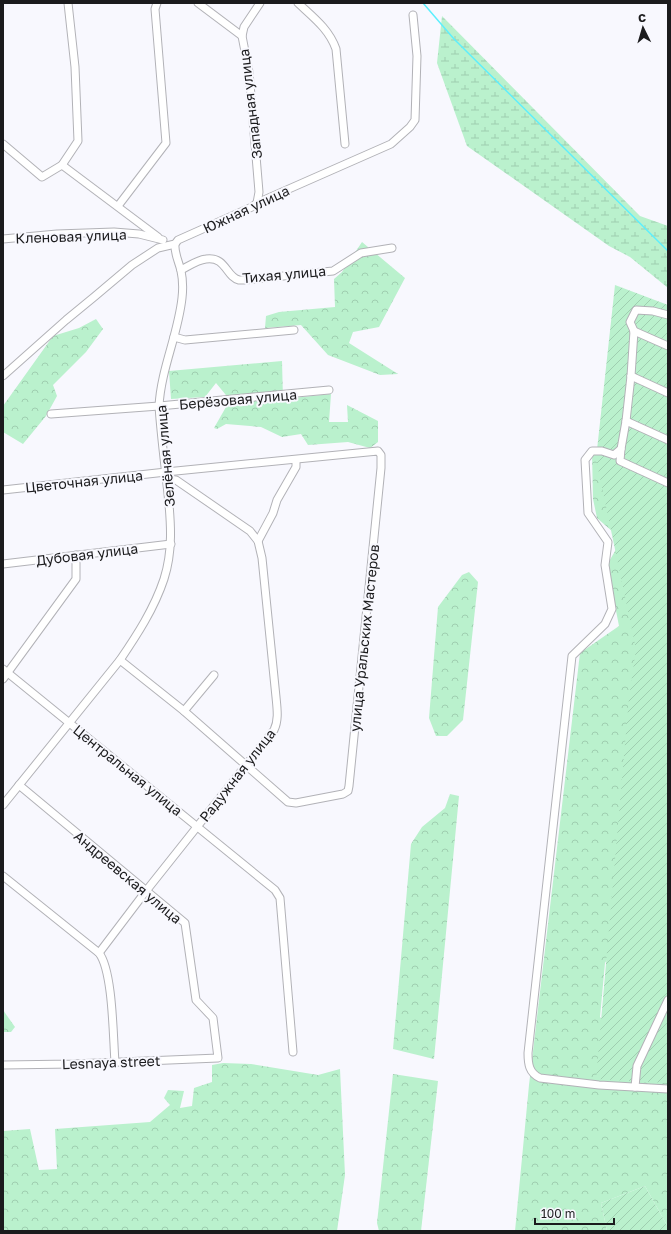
<svg xmlns="http://www.w3.org/2000/svg" width="671" height="1234" viewBox="0 0 671 1234" font-family="'Golos Text',sans-serif">
<defs>
<pattern id="forest-crowns" width="20" height="18" patternUnits="userSpaceOnUse"><rect width="20" height="18" fill="#baf1cd"/><path d="M2 6a3 3 0 1 1 6 0M12 15a3 3 0 1 1 6 0" fill="none" stroke="#9fceb0"/></pattern>
<pattern id="wetland-marsh" width="20" height="14" patternUnits="userSpaceOnUse"><rect width="20" height="14" fill="#baf1cd"/><path d="M1 5h8M5 5V1M11 12h8M15 12V8" fill="none" stroke="#9fceb0"/></pattern>
<pattern id="garden-furrows" width="10" height="10" patternUnits="userSpaceOnUse"><rect width="10" height="10" fill="#baf1cd"/><path d="M-1 1l2-2M0 10L10 0M9 11l2-2" fill="none" stroke="#9fceb0"/></pattern>
</defs>
<rect width="100%" height="100%" fill="#f8f8fe"/>
<g fill="url(#forest-crowns)">
<polygon points="362,242 405,278 379,327 353,332 349,343 398,374 380,375 328,355 301,325 265,328 266,316 279,312 335,307 334,279 342,272"/>
<polygon points="96,319 103,329 86,352 53,385 57,396 46,416 23,444 3,432 3,406 53,336 79,328"/>
<polygon points="282,361 283,399 331,394 329,422 348,422 347,405 378,421 378,442 370,448 348,442 308,445 301,434 282,437 261,427 226,424 217,429 214,428 230,400 216,383 205,397 171,399 169,371"/>
<polygon points="592,453 668,488 640,903 605,963 600,1017 638,1059 668,1064 668,1227 645,1186 601,1203 607,1231 515,1231 529,1085 580,653 619,626 607,565 634,518 613,532 597,518 593,499"/>
<polygon points="469,572 478,582 463,720 447,736 436,736 429,718 438,607 462,575"/>
<polygon points="450,794 459,796 434,1059 393,1049 411,844 422,827 445,808"/>
<polygon points="3,1010 15,1027 11,1032 3,1032"/>
<polygon points="223,1063 251,1064 318,1075 340,1069 345,1175 337,1231 3,1231 3,1131 30,1129 39,1170 57,1169 55,1129 150,1122 170,1105 164,1098 168,1090 184,1091 180,1108 192,1106 194,1088 212,1082 212,1065"/>
<polygon points="393,1074 438,1081 421,1231 379,1231 377,1223"/>
</g>
<polygon fill="url(#wetland-marsh)" points="442,16 640,216 668,226 668,288 630,257 609,246 467,146 437,63"/>
<g fill="url(#garden-furrows)">
<polygon points="615,285 668,305 668,1083 596,1079 629,698 636,649 596,459"/>
<polygon points="645,1186 668,1227 668,1231 607,1231 601,1203"/>
</g>
<g fill="none" stroke-linecap="round" stroke-linejoin="round">
<polyline stroke="#5deffd" stroke-width="1.5" points="423,3 454,39 668,251"/>
<defs>
<g id="minor">
<polyline points="198,3 242,36"/>
<path d="M 298,3 C 313,17 329,29 336,49 L 345,144"/>
<polyline points="3,144 42,177 62,165 78,141 75,67 68,3"/>
<polyline points="62,165 158,237"/>
<polyline points="257,203 259,192 249,72 242,36 244,27 260,3"/>
<polyline points="118,206 166,143 155,9 157,3"/>
<polyline points="3,239 57,234 114,232 139,234 163,240"/>
<path d="M 181,270 C 189,266 197,260 206,259 C 226,256 226,277 239,280 C 241,280 243,280 245,280 L 333,271 L 361,253 L 392,248"/>
<polyline points="668,315 653,311 636,310 630,322 634,331 631,376 626,421 621,449 620,461 668,483"/>
<polyline points="634,331 668,346"/>
<polyline points="174,337 185,340 294,330"/>
<polyline points="3,376 66,320 94,297 132,265 158,248 175,244 178,240 252,207 257,203 391,144 410,127 415,120 417,56 413,15"/>
<polyline points="631,376 668,393"/>
<polyline points="51,414 159,406 329,390"/>
<polyline points="626,421 668,440"/>
<path d="M 621,449 L 614,455 L 602,451 L 592,451 L 585,460 L 588,513 L 608,542 L 605,565 L 612,609 L 605,624 L 572,656 L 528,1053 C 528,1064 529,1073 540,1078 L 599,1085 L 668,1089"/>
<polyline points="3,490 166,472 378,451 381,455 381,468 349,786 348,791 343,794 296,803 288,802 184,711 120,660"/>
<polyline points="258,541 273,513 277,500 296,467 296,460"/>
<polyline points="3,564 171,544"/>
<polyline points="3,669 275,890 280,898 293,1052"/>
<polyline points="3,679 76,579 76,555"/>
<polyline points="184,711 214,675"/>
<path d="M 3,805 L 120,660 C 137,635 154,609 164,579 C 173,551 171,523 168,494 C 165,465 161,436 159,406 C 161,369 178,335 182,298 C 183,289 183,280 181,271 C 179,262 174,253 175,244"/>
<path d="M 3,876 L 99,953 C 113,971 113,1037 115,1062"/>
<path d="M 99,953 L 146,891 L 274,730 C 279,720 277,708 276,697 L 262,558 L 258,541 L 250,531 L 176,480 L 166,479"/>
<polyline points="3,1065 73,1064 218,1058 213,1018 196,1000 185,923 19,785"/>
<polyline points="635,1087 637,1066 668,1000"/>
</g>
</defs>
<use href="#minor" stroke="#b2b2b7" stroke-width="9"/>
<use href="#minor" stroke="#fff" stroke-width="7"/>
</g>
<g text-anchor="middle" dominant-baseline="central" stroke-width="4" stroke-linejoin="round" paint-order="stroke">
<g font-size="14" fill="#1b1b1d" stroke="#f8f8fe">
<text transform="translate(250 104) rotate(-97)">Западная улица</text>
<text transform="translate(246 209) rotate(-25)">Южная улица</text>
<text transform="translate(71 236) rotate(-2)">Кленовая улица</text>
<text transform="translate(284 274) rotate(-5)">Тихая улица</text>
<text transform="translate(238 399) rotate(-5)">Берёзовая улица</text>
<text transform="translate(165 456) rotate(-95)">Зелёная улица</text>
<text transform="translate(84 481) rotate(-6)">Цветочная улица</text>
<text transform="translate(87 554) rotate(-7)">Дубовая улица</text>
<text transform="translate(364 638) rotate(-84)">улица Уральских Мастеров</text>
<text transform="translate(128 770) rotate(39)">Центральная улица</text>
<text transform="translate(237 775) rotate(-52)">Радужная улица</text>
<text transform="translate(128 877) rotate(40)">Андреевская улица</text>
<text transform="translate(111 1062) rotate(-2)">Lesnaya street</text>
</g>
</g>
<rect width="671" height="1234" fill="none" stroke="#1b1b1d" stroke-width="8"/>
<g transform="translate(643 28) rotate(355)" stroke="#f8f8fe" stroke-width="3" paint-order="stroke">
<path d="M0-3L7 15L0 10L-7 15Z" fill="#1b1b1d"/>
<text y="-6" font-size="11" font-weight="bold" text-anchor="middle" fill="#1b1b1d">С</text>
</g>
<path d="M535 1218v6h79v-6" fill="none" stroke="#1b1b1d" stroke-width="2"/>
<text x="541" y="1218" font-size="12" fill="#1b1b1d" stroke="#f8f8fe" stroke-width="3" paint-order="stroke">100 m</text>
</svg>
